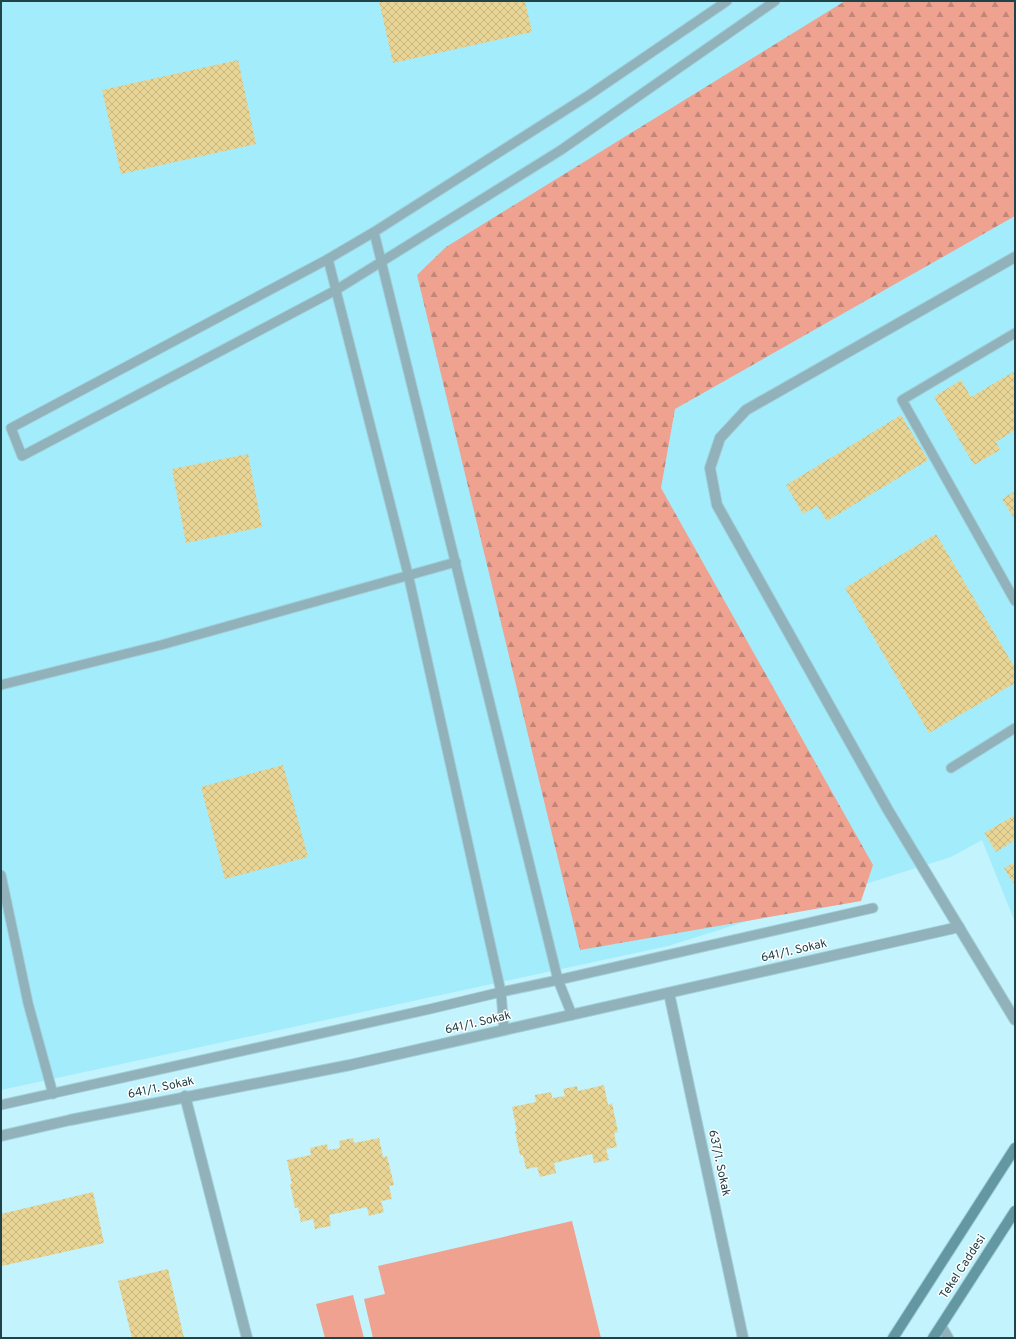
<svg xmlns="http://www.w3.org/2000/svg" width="1016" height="1339" viewBox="0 0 1016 1339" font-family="Overpass,sans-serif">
<defs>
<pattern id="forest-firs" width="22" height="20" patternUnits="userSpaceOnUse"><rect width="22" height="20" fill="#efa290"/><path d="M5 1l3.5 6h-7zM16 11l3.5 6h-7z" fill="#c18678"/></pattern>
<pattern id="building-cross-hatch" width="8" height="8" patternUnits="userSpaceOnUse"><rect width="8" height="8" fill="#e8d595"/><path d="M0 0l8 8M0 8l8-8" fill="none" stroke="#c7b882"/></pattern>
</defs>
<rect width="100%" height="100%" fill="#c3f3fd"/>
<polygon fill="#a3ecfc" points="1,1 1015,1 1015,922 982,840 951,857 668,946 1,1090"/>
<g fill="#efa290">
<polygon points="572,1221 601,1338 373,1338 364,1299 385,1294 378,1266"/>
<polygon points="353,1295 364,1338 325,1338 316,1304"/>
</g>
<polygon fill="url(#forest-firs)" points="845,1 1015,1 1015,216 675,409 661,488 873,865 861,901 580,950 417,275 446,247"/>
<g fill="url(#building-cross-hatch)">
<polygon points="379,1 525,1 532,32 393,63"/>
<polygon points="238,60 256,144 121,174 102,90"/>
<polygon points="1015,371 1015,430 996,442 1000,450 974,465 934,397 961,380 971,397"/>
<polygon points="901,415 928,460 827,521 817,506 803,514 786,485"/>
<polygon points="248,454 262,527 186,543 172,469"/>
<polygon points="1015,491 1015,520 1002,499"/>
<polygon points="936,534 1015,668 1015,683 929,733 845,588"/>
<polygon points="283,765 308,857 225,879 201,787"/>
<polygon points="1015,815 1015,840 996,852 984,833"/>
<polygon points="1015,862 1015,886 1004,868"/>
<polygon points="604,1085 608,1105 612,1103 618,1132 614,1133 617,1147 606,1149 609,1160 594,1163 592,1154 554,1163 556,1173 540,1177 537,1167 526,1169 523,1155 520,1155 515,1132 517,1131 512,1107 536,1102 535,1095 551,1092 552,1098 565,1096 563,1089 577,1086 578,1091"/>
<polygon points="353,1138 354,1143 379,1138 383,1157 387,1156 394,1185 389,1186 392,1199 381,1201 384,1212 369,1216 367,1207 329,1215 331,1226 315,1229 313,1219 301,1222 298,1207 295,1208 290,1184 292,1184 287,1160 311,1155 310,1148 327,1144 328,1150 340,1148 339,1141"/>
<polygon points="93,1192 104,1243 2,1266 1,1214"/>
<polygon points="168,1269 184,1338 132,1338 118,1281"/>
</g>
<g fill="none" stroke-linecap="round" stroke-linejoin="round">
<defs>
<g id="lane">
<polyline points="727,1 589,95 374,232 328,259 11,428 22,456 336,290 561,150 775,1"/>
<polyline points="374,232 558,980 572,1015"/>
<polyline points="328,259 408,574 501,992 504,1030"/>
<polyline points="1015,333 902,400 1015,601"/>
<polyline points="1,685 161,645 456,562"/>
<polyline points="951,768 1015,728"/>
<polyline points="1,875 28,1003 53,1094"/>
<polyline points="1,1105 430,1009 501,992 558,980 873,908"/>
</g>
<g id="street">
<polyline points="1015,257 746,410 720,438 710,468 717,505 888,810 1015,1020"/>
<polyline points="669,993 743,1338"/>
<polyline points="185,1096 247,1338"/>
<polyline points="1,1136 70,1120 350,1065 959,927"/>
<polyline points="941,1326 948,1338"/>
</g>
<g id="secondary">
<polyline points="893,1338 1015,1148"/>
<polyline points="933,1338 1015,1211"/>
</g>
</defs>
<use href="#lane" stroke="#a2d0d9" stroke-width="11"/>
<use href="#street" stroke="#a2d0d9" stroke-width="12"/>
<use href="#secondary" stroke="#a2d0d9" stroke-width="12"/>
<use href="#lane" stroke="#91b2ba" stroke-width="9"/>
<use href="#street" stroke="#91b2ba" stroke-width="10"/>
<use href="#secondary" stroke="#6397a2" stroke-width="10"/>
</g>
<g text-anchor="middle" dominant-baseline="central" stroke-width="3" stroke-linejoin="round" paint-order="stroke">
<g font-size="12" fill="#20434a" stroke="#fff">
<text transform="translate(794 951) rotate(-13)">641/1. Sokak</text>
<text transform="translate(478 1023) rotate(-13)">641/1. Sokak</text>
<text transform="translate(161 1088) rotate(-12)">641/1. Sokak</text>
<text transform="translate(719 1163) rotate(78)">637/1. Sokak</text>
<text transform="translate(963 1267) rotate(-57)">Tekel Caddesi</text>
</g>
</g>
<rect width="1016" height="1339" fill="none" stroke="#20434a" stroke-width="4"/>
</svg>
